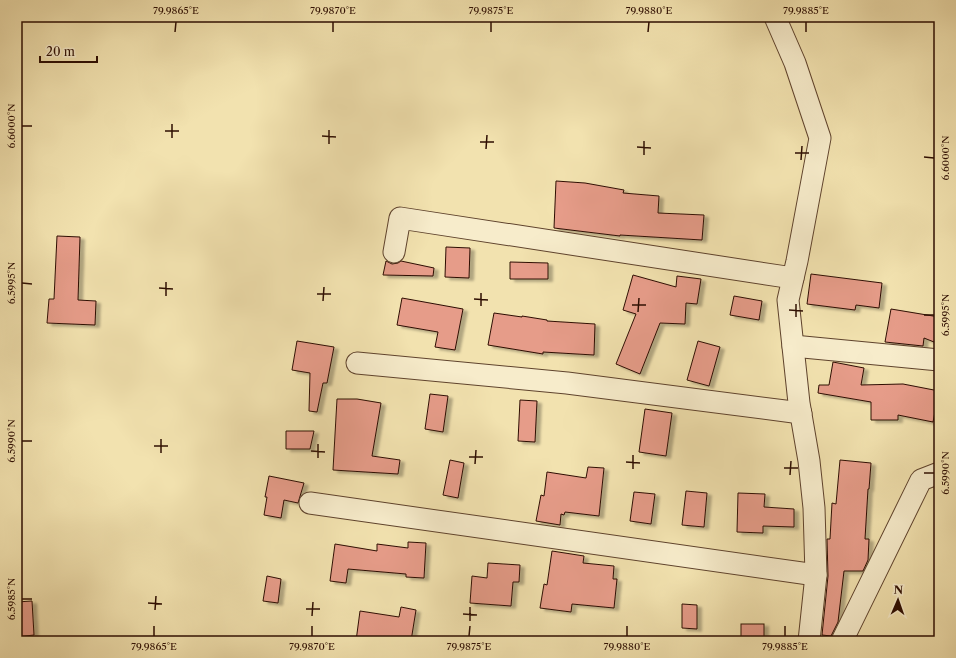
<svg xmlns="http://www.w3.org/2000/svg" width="956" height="658" viewBox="0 0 956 658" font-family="'Libre Caslon Text',serif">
<defs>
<filter id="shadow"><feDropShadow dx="4.5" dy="2.5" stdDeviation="1" flood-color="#0004"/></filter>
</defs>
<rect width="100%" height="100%" fill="#f2e2af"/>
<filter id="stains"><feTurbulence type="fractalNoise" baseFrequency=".005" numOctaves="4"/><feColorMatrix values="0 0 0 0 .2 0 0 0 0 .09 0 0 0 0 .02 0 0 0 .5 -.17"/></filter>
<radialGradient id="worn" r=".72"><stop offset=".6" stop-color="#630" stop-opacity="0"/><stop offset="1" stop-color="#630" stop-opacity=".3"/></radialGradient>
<g fill="#e69c89" stroke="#2e0e02" filter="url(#shadow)">
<polygon points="556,181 585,183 624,190 623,193 659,196 658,213 704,215 702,240 620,235 620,236 554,228"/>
<polygon points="57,236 80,237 78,300 96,301 95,325 47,323 49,299 54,299"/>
<polygon points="446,247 470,248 469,278 445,277"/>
<polygon points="386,261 392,264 398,263 401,261 434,268 433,276 383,275"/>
<polygon points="510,262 548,263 548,279 510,279"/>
<polygon points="811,274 882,283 879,308 856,305 855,310 807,304"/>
<polygon points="633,275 676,287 677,276 701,279 697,304 686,303 685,324 660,323 640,374 616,364 636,314 623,310"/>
<polygon points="734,296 762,301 759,320 730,315"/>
<polygon points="402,298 463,309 455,350 435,347 438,332 397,325"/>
<polygon points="891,309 939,317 939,344 924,338 923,346 885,342"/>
<polygon points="494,313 522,317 522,316 547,320 547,321 595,324 594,355 543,352 543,354 488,345"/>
<polygon points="297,341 334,347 327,383 323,383 317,412 309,411 310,373 292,370"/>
<polygon points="698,341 720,347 709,386 687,380"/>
<polygon points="833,362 864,368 861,385 903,384 939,391 933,422 898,415 898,420 871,420 871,402 818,393 819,385 829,385"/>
<polygon points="430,394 448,396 443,432 425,429"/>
<polygon points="337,399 357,399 381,403 372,456 400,460 398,474 333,470"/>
<polygon points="520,400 537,401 535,442 518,441"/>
<polygon points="645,409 672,413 666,456 639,452"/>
<polygon points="286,431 314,431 310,449 286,449"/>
<polygon points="450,460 464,463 458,498 443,495"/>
<polygon points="840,460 871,463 869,489 868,489 865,539 869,539 868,560 863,571 844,571 838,622 831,636 822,635 828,576 827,539 830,539 832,503 836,504"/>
<polygon points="588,467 604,468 599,516 565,512 564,515 561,514 560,525 536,521 541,495 544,496 547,472 586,478"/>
<polygon points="269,476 304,483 298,503 284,500 281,518 264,515 267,497 265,497"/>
<polygon points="686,491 707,493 704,527 682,525"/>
<polygon points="634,492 655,494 651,524 630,521"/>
<polygon points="738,493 765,494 764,507 794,509 794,527 763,526 763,533 737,532"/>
<polygon points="408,542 426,543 424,578 406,577 406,574 348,569 346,583 330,581 335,544 377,551 377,544 408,548"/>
<polygon points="552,551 584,556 583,563 614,566 613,579 617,579 614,608 572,604 571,612 540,608 544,584 547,585"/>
<polygon points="488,563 520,565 519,582 513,582 511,606 470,603 472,576 487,578"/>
<polygon points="267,576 281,579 278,603 263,601"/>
<polygon points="32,601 34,635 17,637 17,602"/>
<polygon points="682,604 697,605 697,629 682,628"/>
<polygon points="401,607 416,610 411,641 356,641 360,611 399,617"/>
<rect x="741" y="624" width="23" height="17"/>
</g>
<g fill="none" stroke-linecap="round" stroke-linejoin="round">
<defs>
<g id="minor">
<polyline points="775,17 795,63 820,138 797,261 788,300 799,403 809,461 814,508 816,575 809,641"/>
<polyline points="394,252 400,218 793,278"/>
<polyline points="793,346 939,360"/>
<polyline points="357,363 567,383 801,413"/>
<polyline points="310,503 816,575"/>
<polyline points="842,641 921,480 939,473"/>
</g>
</defs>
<use href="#minor" stroke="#5f432d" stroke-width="23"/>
<use href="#minor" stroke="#f7eccb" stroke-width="21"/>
</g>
<path fill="none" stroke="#2e0e02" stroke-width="1.5" d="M 175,32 L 176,22M 333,32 L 333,22M 491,32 L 491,22M 648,32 L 649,22M 806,32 L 806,22M 22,126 L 32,126M 165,131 L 179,131M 322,136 L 336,137M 172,138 L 172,124M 480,142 L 494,142M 329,144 L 329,130M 637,147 L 651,148M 486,149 L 487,135M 795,153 L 809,153M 644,155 L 644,141M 924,157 L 934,158M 801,160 L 802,146M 22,283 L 32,284M 159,288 L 173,289M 317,294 L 331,294M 166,296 L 166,282M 474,299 L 488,300M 323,301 L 324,287M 632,305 L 646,305M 481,306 L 481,293M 789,310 L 803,311M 638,312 L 639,298M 924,315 L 934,315M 796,317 L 796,304M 22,441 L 32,441M 154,446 L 168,446M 311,451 L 325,452M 161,453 L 161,439M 469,457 L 483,457M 318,458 L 318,444M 626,462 L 640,463M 475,464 L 476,450M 784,468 L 798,468M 633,469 L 633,455M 924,473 L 934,473M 790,475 L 791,461M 22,599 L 32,599M 148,603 L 162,604M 306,609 L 320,609M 155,610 L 156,596M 463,614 L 477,615M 312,616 L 313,602M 470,621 L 470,607M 154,636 L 154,626M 312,636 L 312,626M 469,636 L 470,626M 627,636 L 627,626M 785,636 L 785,626"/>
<rect width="956" height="658" fill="none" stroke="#f2e2af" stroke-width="44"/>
<g transform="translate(898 600) rotate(2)" stroke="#f7eccb" stroke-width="3" paint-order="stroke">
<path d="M0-3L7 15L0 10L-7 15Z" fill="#2e0e02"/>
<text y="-6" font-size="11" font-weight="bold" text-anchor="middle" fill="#2e0e02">N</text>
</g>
<path d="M40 56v6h57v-6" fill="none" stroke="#2e0e02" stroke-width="2"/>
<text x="46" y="56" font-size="12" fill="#2e0e02" stroke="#f7eccb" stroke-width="3" paint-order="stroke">20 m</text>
<rect x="22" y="22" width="912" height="614" fill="none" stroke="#2e0e02" stroke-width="1.5"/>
<g font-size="10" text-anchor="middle" fill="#2e0e02">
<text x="176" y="14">79.9865°E</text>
<text x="333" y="14">79.9870°E</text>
<text x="491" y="14">79.9875°E</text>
<text x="649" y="14">79.9880°E</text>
<text x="806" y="14">79.9885°E</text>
<text transform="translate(11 126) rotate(-90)" y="4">6.6000°N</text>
<text transform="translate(945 158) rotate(-90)" y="4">6.6000°N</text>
<text transform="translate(11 283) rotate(-90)" y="4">6.5995°N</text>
<text transform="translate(945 315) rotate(-90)" y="4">6.5995°N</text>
<text transform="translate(11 441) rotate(-90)" y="4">6.5990°N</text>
<text transform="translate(945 473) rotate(-90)" y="4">6.5990°N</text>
<text transform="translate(11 599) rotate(-90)" y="4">6.5985°N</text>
<text x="154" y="650">79.9865°E</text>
<text x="312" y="650">79.9870°E</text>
<text x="469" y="650">79.9875°E</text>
<text x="627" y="650">79.9880°E</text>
<text x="785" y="650">79.9885°E</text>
</g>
<rect width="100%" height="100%" filter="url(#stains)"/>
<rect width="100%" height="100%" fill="url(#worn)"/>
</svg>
